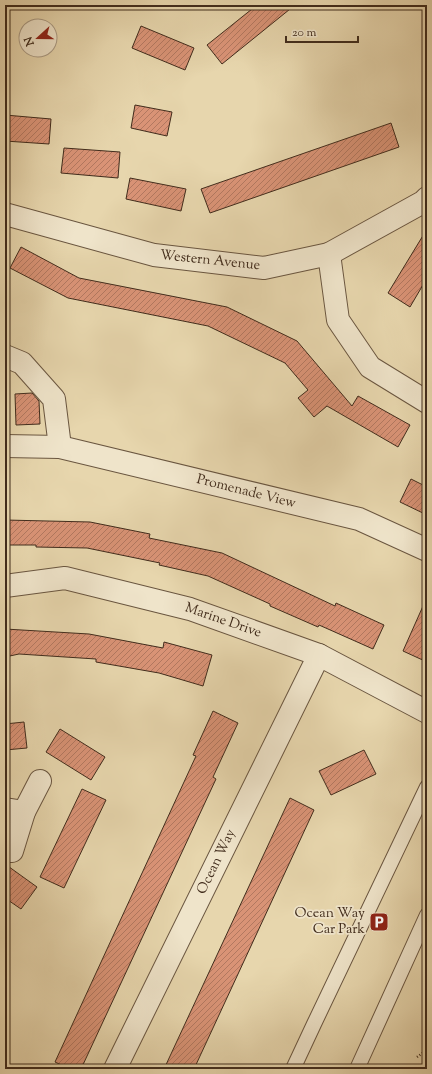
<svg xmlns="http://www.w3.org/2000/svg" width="432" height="1074" viewBox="0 0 432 1074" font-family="'Sorts Mill Goudy',serif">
<defs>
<pattern id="building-hatch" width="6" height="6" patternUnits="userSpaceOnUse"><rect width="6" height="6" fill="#d99376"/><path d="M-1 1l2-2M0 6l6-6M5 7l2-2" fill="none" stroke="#b27860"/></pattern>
</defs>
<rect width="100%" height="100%" fill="#e7d6ad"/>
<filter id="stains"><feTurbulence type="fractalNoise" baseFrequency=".005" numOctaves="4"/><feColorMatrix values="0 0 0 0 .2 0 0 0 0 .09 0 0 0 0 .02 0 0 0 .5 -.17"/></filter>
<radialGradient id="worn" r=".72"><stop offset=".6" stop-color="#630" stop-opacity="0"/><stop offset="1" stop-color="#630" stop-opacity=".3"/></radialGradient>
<g fill="url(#building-hatch)" stroke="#412c1c">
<polygon points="257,5 295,5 222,64 207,45"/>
<polygon points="141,26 194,48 185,70 132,48"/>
<polygon points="135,105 172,112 167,136 131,128"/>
<polygon points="5,115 51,119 49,144 5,141"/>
<polygon points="391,123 399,147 210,213 201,189"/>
<polygon points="64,148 120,152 118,178 61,173"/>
<polygon points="130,178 186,189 181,211 126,199"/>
<polygon points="427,229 427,278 410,307 388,293"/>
<polygon points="21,247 79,278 227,307 297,341 352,406 358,396 410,425 398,447 327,406 314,417 298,398 308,390 285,363 208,326 68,298 10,268"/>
<polygon points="32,393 39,401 40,424 16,425 15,394"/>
<polygon points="411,479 427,487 427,515 400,502"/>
<polygon points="5,520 90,522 150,534 149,538 222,553 335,606 336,603 384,625 373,649 319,625 318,627 270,606 270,604 208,576 159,565 160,563 87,548 36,547 36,545 5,545"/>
<polygon points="427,597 427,662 403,651"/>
<polygon points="5,629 89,634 163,648 164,642 212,655 203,686 159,673 96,662 96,659 19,654 5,657"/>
<polygon points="213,711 238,723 213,777 216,779 81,1069 70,1069 55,1062 196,756 193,755"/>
<polygon points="24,722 27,748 5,750 5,724"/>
<polygon points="60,729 105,757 91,780 46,752"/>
<polygon points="364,750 376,774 331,795 319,771"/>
<polygon points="82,789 106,800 64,888 40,877"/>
<polygon points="290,798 314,810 194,1069 164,1069"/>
<polygon points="5,864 37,887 21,909 5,898"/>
</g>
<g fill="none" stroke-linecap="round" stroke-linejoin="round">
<defs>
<g id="service">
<polyline points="293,1069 314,1024 427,787"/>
<polyline points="357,1069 427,915"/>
</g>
<g id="minor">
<polyline points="329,254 338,320 370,367 427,402"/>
<polyline points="5,356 22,363 54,399 60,447"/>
<polyline points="5,446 60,447 359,519 427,550"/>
<polyline points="5,586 65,578 190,609 319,655 427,712"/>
<polyline points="5,809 24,812"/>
<polyline points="12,851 24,812 40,781"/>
<polyline points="115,1069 319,655"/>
</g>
<polyline id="tertiary" points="5,214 154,255 264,268 329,254 423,202 427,198"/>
</defs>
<use href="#service" stroke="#6a5640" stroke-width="16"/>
<use href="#minor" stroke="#6a5640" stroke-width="24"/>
<use href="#tertiary" stroke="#6a5640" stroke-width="24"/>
<polyline stroke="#412c1c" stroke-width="2.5" stroke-dasharray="1 2" stroke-linecap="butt" points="417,1057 427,1050"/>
<use href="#service" stroke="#efe4ca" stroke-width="14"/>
<use href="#minor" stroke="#efe4ca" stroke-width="22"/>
<use href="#tertiary" stroke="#efe4ca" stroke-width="22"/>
</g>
<defs>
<symbol id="parking-square" viewBox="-11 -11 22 22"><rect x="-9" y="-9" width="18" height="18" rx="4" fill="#8f2418" stroke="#efe4ca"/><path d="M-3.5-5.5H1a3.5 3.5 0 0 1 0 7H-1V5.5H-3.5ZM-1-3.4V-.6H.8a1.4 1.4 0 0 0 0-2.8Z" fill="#fff"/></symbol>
</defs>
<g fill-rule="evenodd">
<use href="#parking-square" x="368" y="911" width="22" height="22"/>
</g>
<g text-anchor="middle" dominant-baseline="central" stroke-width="3.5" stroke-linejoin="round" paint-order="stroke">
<g font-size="14" fill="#412c1c" stroke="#efe4ca">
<text transform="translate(210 261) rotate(6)">Western Avenue</text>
<text transform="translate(246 492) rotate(14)">Promenade View</text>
<text transform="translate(223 621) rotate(19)">Marine Drive</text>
<text transform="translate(217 862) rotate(-64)">Ocean Way</text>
</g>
<g font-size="14" fill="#412c1c" stroke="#efe4ca" text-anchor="end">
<text x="365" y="914">Ocean Way<tspan x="365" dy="16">Car Park</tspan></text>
</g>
</g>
<rect width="432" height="1074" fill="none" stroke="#e7d6ad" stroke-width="20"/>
<rect x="6" y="6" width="420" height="1062" fill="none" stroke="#412c1c" stroke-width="2"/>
<rect x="10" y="10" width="412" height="1054" fill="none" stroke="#412c1c"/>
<g transform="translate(38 38) rotate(249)"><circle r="19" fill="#efe4ca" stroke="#a99a84"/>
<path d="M0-3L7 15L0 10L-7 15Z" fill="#8f2418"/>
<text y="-6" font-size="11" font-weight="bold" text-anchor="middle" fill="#412c1c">N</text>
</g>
<path d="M286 36v6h72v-6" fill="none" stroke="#412c1c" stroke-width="2"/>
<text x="292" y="36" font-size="12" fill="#412c1c" stroke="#efe4ca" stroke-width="3" paint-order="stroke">20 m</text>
<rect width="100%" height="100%" filter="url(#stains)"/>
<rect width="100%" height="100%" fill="url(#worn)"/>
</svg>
